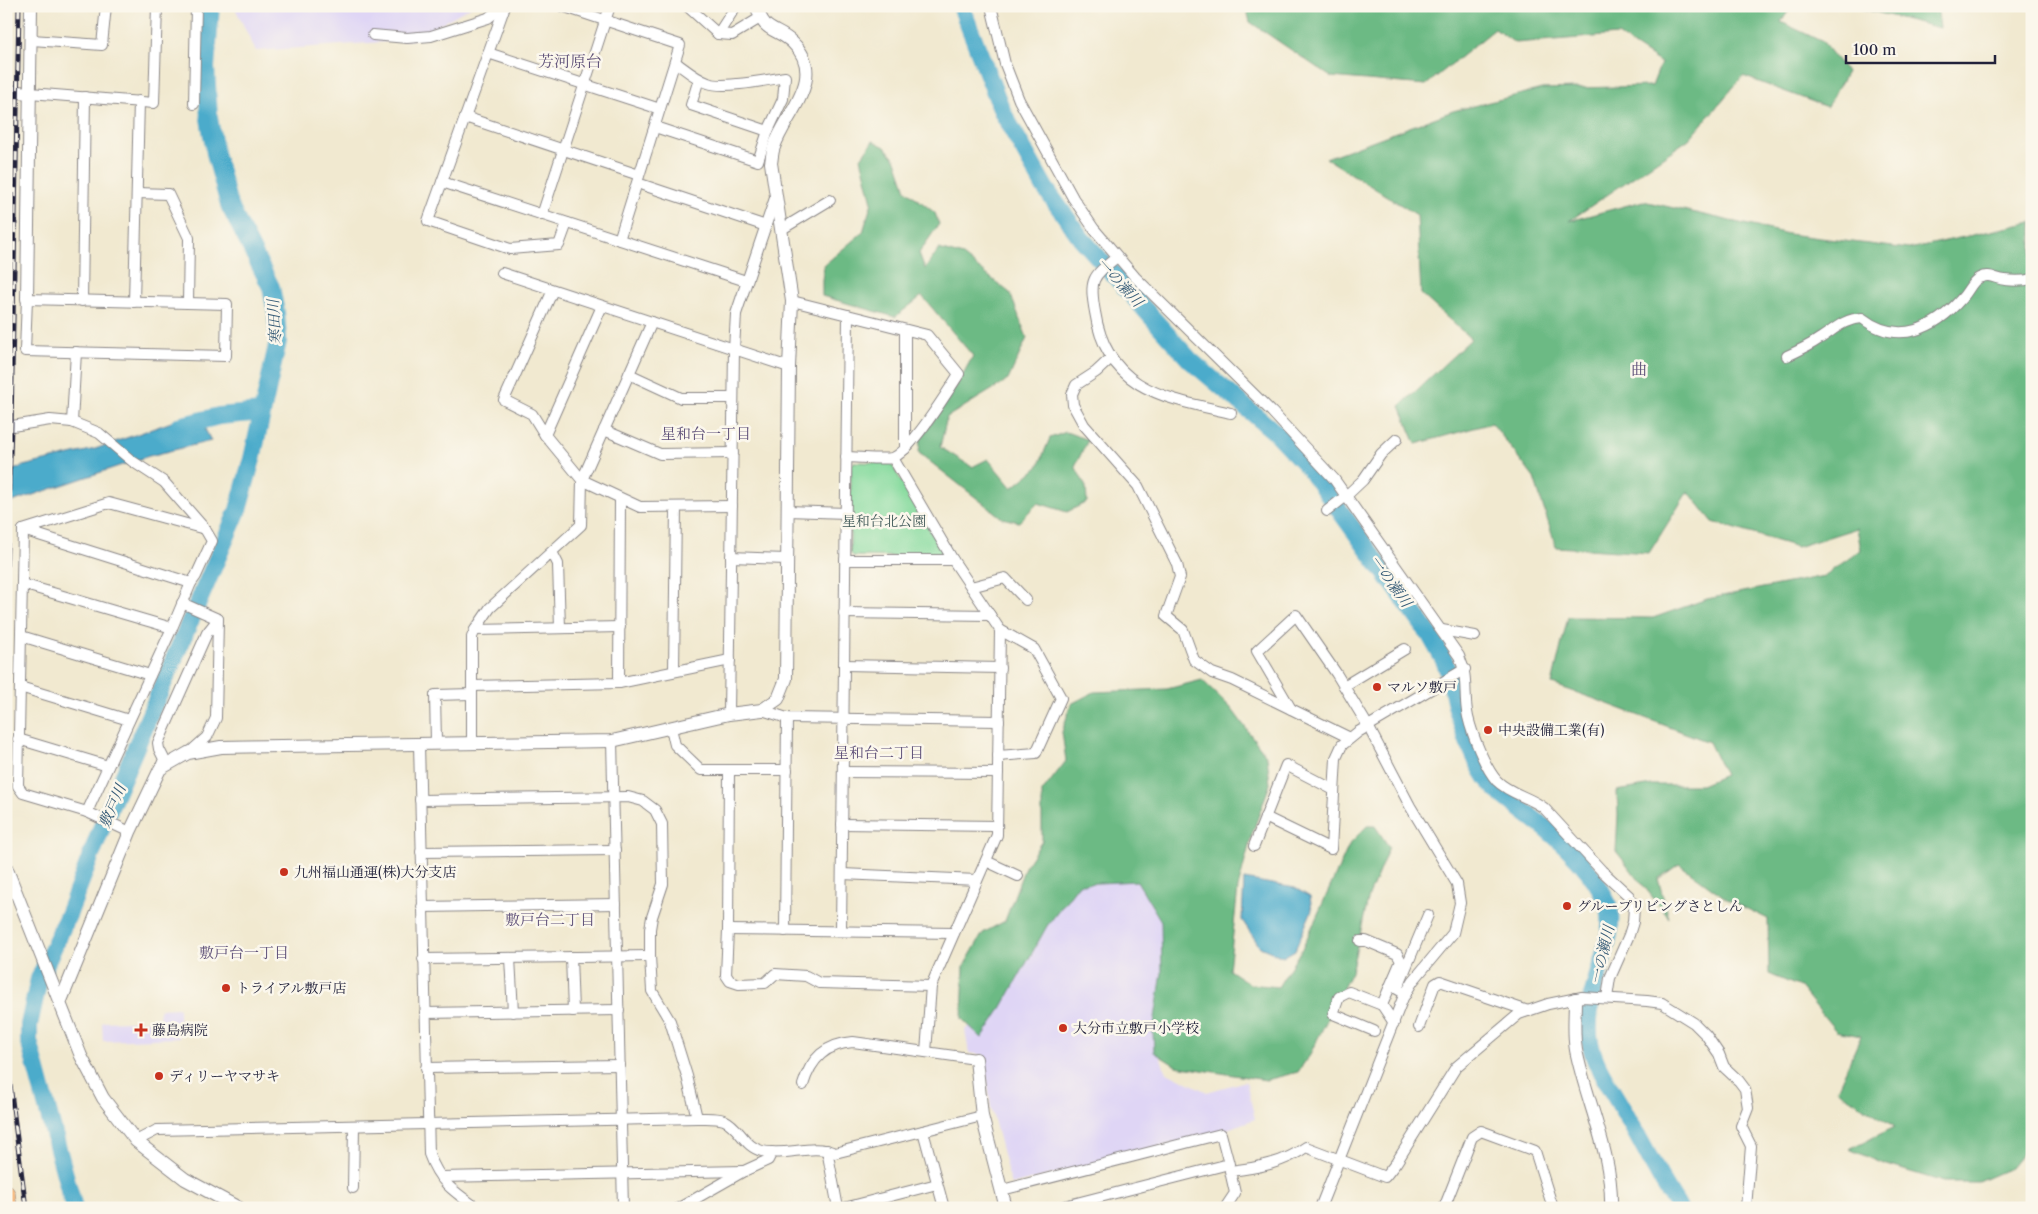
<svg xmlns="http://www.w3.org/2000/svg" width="2038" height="1214" viewBox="0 0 2038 1214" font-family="'Libre Caslon Text','Noto Serif JP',serif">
<rect width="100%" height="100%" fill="#fbf7ec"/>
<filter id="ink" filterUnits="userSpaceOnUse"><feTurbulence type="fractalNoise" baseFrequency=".02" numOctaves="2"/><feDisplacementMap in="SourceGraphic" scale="10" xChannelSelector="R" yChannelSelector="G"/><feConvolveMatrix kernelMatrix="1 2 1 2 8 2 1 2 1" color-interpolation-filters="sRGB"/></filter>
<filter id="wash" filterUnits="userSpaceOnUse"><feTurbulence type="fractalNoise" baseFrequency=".0096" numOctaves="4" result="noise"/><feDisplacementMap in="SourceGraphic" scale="20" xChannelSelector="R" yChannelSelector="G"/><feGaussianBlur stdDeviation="1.12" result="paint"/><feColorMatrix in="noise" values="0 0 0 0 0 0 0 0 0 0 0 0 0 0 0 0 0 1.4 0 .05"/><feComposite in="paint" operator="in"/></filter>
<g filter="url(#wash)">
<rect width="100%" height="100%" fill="#f1e9d0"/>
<g fill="#dfd5f5">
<polygon points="234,6 472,6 412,40 256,51"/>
<polygon points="1131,874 1169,911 1156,1042 1165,1071 1207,1092 1246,1081 1255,1119 1222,1131 1011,1185 991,1108 984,1055 969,1053 965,1030 982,1016 1071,881"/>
<polygon points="179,1008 179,1038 103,1041 102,1022 159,1020 160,1009"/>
</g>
<polygon fill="#85da9d" stroke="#547e6c" points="854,462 889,463 892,465 943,553 941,557 853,556 850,552 851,466"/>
<g fill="#6cba84" stroke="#476e60">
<polygon points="1246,6 1792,6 1781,22 1823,42 1847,72 1827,107 1743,76 1689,139 1569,221 1643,201 1788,234 1909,249 2032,222 2032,1141 2010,1168 1978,1182 1944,1182 1884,1164 1849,1149 1895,1127 1837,1090 1861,1036 1836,1031 1800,987 1769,974 1768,919 1727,899 1679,864 1658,879 1669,918 1616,851 1618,815 1617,791 1652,785 1701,785 1725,775 1709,742 1592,698 1552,684 1568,617 1653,618 1707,599 1824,576 1861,550 1857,528 1797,547 1713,522 1688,491 1649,553 1556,547 1534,478 1492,423 1416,444 1400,406 1471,339 1421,294 1417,215 1326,158 1453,111 1542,89 1652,86 1661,63 1618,35 1515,43 1495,29 1426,85 1331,77 1250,22"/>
<polygon points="1851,6 1937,6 1940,28"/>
<polygon points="873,141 885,147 896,160 906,190 935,213 939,224 919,253 925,269 939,249 963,256 1010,293 1027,338 1008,380 947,417 940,447 972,467 988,459 1012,488 1038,467 1050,438 1066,432 1088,440 1075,466 1086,487 1087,502 1067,512 1038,503 1019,522 1002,518 919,453 920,440 958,383 973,356 922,296 895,317 822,296 822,280 824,265 863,232 872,202 861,158"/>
<polygon points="1202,680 1231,708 1267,757 1270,784 1252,834 1238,888 1229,970 1250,984 1278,987 1303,947 1350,843 1367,826 1375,826 1389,847 1369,896 1351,972 1310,1054 1298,1072 1266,1080 1176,1066 1154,1052 1153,1031 1162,973 1161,921 1137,881 1079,884 1047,926 999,1012 982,1038 962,1019 964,966 983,933 1005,921 1025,867 1042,841 1042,792 1066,761 1062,732 1071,704 1094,692 1167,689"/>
</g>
<g fill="#4cabcb" stroke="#376683">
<polygon points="197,413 211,441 149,456 6,504 6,473 23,466 95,449"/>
<polygon points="1244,879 1295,888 1310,897 1312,910 1295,950 1283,957 1260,947 1242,920"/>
</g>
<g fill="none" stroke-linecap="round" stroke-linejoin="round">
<g stroke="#4cabcb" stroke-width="18">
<path d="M 961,6 L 1003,113 L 1045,188 L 1081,238 L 1190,360 L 1276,433 L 1308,467 L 1430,635 C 1435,645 1442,655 1446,665 C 1451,678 1453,692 1456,705 C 1463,732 1472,755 1487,778 C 1497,793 1512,802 1526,813 C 1557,836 1594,868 1608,905 C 1618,931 1593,979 1590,1008 C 1589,1018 1588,1032 1590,1042 C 1594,1064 1608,1084 1619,1103 C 1640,1138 1656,1174 1679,1208"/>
<polyline points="179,426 219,416 262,412"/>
<polyline points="74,1208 29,1041 29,1025 39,979 68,915 105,819 238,510 252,459 278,341 276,313 271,287 229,205 215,153 209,118 206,67 211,6"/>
</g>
</g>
</g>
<g filter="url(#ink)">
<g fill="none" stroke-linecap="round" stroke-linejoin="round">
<defs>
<g id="minor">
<polyline points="505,6 428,221 510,249 559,245 567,223"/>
<polyline points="562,6 680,45 619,240"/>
<polyline points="687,6 718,34 732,35 760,18"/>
<path d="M 991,6 L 1005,64 L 1019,100 L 1073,198 L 1094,229 L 1135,277 L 1272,412 L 1334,479 L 1459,656 C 1469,678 1463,695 1468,717 C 1472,734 1485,768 1497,781 C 1510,794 1530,797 1544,808 L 1602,871 L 1629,896 L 1634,907 L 1633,922 L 1629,935 L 1610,978 L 1607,998"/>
<polyline points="718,34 736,6"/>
<polyline points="373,35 407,38 431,36 488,18 503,6"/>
<polyline points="32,40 102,45 106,6"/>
<polyline points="488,53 660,109"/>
<polyline points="699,79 691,105 768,131"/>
<polyline points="30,93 154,103 157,6"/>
<polyline points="194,104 196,6"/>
<polyline points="465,117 639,175"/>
<path d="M 655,127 L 758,161 L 768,131 L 783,99 L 785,77 C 767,80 724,89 708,83 C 696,79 685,69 675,62"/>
<polyline points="442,182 746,281"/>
<polyline points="643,185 766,226"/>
<polyline points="137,193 168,194 189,238 188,303"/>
<polyline points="542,215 610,6"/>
<polyline points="782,229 830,200"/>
<path d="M 1117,257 C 1092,277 1089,279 1095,312 C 1107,390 1165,398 1231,413"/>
<polyline points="502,273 789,367"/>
<polygon points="27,299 227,304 226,356 25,351"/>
<polyline points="82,301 85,97"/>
<path d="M 792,301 L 927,335 L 959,374 C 948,391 910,453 892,458 C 883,460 857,457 846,457"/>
<polyline points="134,302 139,101"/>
<polyline points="652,322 582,480 640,507 732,506"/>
<path d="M 1787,356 C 1798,351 1809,346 1819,339 C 1834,330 1843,319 1862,318 C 1898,346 1935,329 1962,298 C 1968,292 1972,281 1979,278 C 1990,273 1995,279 2005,280 C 2013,281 2024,281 2032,279"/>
<polyline points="1111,358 1096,372 1076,385 1072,394 1073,405 1084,425 1138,486 1177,564 1180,577 1166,616 1183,630 1194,660 1212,673 1232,680 1350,738"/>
<polyline points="629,374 681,398 733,398"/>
<polyline points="72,422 76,352"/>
<polyline points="6,427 50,420 72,422 99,433 132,461 164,482 205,529"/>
<polyline points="604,430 660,454 733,453"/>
<polyline points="545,435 602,306"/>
<polyline points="905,449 905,330"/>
<polyline points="893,458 953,560 1000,630 1034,649 1061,698 1036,753 998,756"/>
<polyline points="788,511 846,513"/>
<polyline points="1327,511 1346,496 1363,480 1381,454 1397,439"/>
<polyline points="23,530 109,503 205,529 212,541 196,576 191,583 172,628 87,812"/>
<polyline points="23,530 18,786 23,793 87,812 130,832"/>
<polyline points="23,530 191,583"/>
<polyline points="552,552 558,564 560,628"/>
<polyline points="731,557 787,559"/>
<polyline points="845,560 953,560"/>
<polyline points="22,584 172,628"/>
<polyline points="971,587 1005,578 1026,600"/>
<polyline points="182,603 218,619 216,718 207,737 189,753"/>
<polyline points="844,613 990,615"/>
<polyline points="475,630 620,627"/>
<polyline points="1442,630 1475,636"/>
<polyline points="21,636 150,675"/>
<polyline points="844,665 1000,668"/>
<polyline points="674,671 676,507"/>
<polyline points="619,683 620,499"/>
<polyline points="472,686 619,683 730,660"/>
<polyline points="1344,686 1405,649"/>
<polyline points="20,687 129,720"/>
<polyline points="1291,709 1257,651 1296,615 1336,673 1368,726 1410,806 1457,884 1460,903 1453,933 1413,981 1403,998 1320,1208"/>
<polyline points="762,710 787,718 999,721"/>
<polyline points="729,714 734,349 736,314 775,198"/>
<polyline points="671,728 675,745 701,770 787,770"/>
<polyline points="18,739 108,766"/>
<polyline points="612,741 623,1208"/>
<polyline points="436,742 435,695 472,694"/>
<polyline points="472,742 472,637 475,630 490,608 581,525 582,480 545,435 532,414 504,400 553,290"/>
<path d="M 419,744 L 429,1154 C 439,1182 453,1191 477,1208"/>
<polyline points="160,769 164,759 159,749 158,743 207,633 218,619"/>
<polyline points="729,770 728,930 726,975 730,981 739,984 765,983 775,974 806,976 819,983 931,986"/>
<polyline points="843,772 998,773"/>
<polyline points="420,800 628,797 643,801 655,810 662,824 663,884 652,917 650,929 650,956 652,991 670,1021 687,1076 697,1118"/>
<polyline points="1265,817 1331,849 1336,758 1342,745 1358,732 1465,669"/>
<polyline points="842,824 997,826"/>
<polyline points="1254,846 1286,765 1334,790"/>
<polyline points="421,852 615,850"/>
<polyline points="986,861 1018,876"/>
<polyline points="842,874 977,880"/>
<polyline points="422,907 616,904"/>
<polyline points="728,930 954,933"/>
<polyline points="785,931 787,718"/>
<polyline points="841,931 848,315"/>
<polyline points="1360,941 1366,941 1397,954 1401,961 1382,1005"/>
<polyline points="571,957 573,1011"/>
<polyline points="510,958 513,1012"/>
<polyline points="423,959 650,956"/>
<polyline points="1406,994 1397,989 1428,915"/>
<polyline points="425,1013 619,1010"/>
<polyline points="1419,1027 1435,984 1440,981 1528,1011"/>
<polyline points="1374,1031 1333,1014 1339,997 1349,992 1382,1005 1394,1023"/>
<polyline points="926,1052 931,986 997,835 1000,630"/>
<polyline points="426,1068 620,1065"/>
<path d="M 803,1085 C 811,1058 826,1044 853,1042 L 976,1059"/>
<polyline points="923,1131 944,1208"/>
<path d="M 136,1141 L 157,1130 L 697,1118 C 705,1118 716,1117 724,1120 C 740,1127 744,1147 762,1151 C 787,1157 811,1143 835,1153 L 982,1116"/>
<polyline points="827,1150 838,1208"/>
<polyline points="441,1177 744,1171"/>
<polyline points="353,1188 354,1126"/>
<polyline points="1002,1190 1221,1134 1229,1164 1057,1208"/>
<polyline points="679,1208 744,1171 768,1160 772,1152"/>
<polyline points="844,1208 937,1184"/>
<path d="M 1225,1208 L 1235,1193 L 1230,1171 C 1257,1168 1284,1163 1306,1147 L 1385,1177 L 1396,1163 L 1456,1067 L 1519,1014 L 1548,1004 L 1582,997 L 1647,1001 L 1662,1003 L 1694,1023 L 1706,1035 L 1719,1054 L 1724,1067 L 1739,1081 L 1745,1089 L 1748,1108 L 1741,1126 L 1751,1146 L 1746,1208"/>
<polyline points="1444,1208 1472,1137 1481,1131 1535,1151 1553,1208"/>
</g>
<g id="tertiary">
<polyline points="6,91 30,93"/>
<polyline points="27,299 31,6"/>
<polyline points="6,867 81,1056 103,1098 136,1141 185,1179 239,1208"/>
<path d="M 1575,999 C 1575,1016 1573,1033 1576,1050 C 1586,1101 1613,1154 1611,1208"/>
<path d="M 60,1003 L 130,832 L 160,769 L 188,753 L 221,747 L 612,741 L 729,714 L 762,710 L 778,699 L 786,679 L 789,367 L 792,301 L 771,163 C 772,158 772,152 774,147 C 785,114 828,77 793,43 C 777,27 763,34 757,6"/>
<polyline points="976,1059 982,1116 1006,1208"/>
</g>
<polyline id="trunk" points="6,1194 8,1208"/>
</defs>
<use href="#minor" stroke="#8a8686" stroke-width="12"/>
<use href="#tertiary" stroke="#8a8686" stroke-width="14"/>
<use href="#trunk" stroke="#8a8686" stroke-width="19"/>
<use href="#minor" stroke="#fff" stroke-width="10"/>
<use href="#tertiary" stroke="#fff" stroke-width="12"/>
<use href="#trunk" stroke="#f6be87" stroke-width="18"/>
<defs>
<g id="rail">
<polyline points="6,575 11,426 19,6"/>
<polyline points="6,1054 26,1208"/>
</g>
</defs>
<use href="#rail" stroke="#22223b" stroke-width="5"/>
<use href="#rail" stroke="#fbf7ec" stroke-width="3" stroke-dasharray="9" stroke-linecap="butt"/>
</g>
</g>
<g fill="#c8321e" stroke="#fbf7ec" stroke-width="2">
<circle cx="1377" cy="687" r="5"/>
<circle cx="1488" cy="730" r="5"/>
<circle cx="284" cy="872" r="5"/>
<circle cx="1567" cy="906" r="5"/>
<circle cx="226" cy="988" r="5"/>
<circle cx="1063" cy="1028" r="5"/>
<path d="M138.5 1022.5h5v5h5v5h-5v5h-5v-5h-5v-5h5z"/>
<circle cx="159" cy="1076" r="5"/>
</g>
<g text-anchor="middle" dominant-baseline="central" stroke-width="5" stroke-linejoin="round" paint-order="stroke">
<g font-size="14" fill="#405958" stroke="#fbf7ec">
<text x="884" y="521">星和台北公園</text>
</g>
<g font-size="14" fill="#22223b" stroke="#fbf7ec" text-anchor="start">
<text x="1387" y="687">マルソ敷戸</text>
<text x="1498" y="730">中央設備工業(有)</text>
<text x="294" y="872">九州福山通運(株)大分支店</text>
<text x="1577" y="906">グループリビングさとしん</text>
<text x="236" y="988">トライアル敷戸店</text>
<text x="1073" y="1028">大分市立敷戸小学校</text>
<text x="152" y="1030">藤島病院</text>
<text x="169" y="1076">ディリーヤマサキ</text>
</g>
<g font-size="15" font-style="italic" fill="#335975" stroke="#fbf7ec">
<text transform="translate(1120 282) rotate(48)">一の瀬川</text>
<text transform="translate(274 322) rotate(-93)">寒田川</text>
<text transform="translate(1391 581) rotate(54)">一の瀬川</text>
<text transform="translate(112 806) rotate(-67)">敷戸川</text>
<text transform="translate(1602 955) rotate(-77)">一の瀬川</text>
</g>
<g font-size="15" fill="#5f5179" stroke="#fbf7ec">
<text x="706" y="433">星和台一丁目</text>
<text x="879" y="752">星和台二丁目</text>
<text x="550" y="919">敷戸台二丁目</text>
<text x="244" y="952">敷戸台一丁目</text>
</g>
<g font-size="16" fill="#5f5179" stroke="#fbf7ec">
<text x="570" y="61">芳河原台</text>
<text x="1639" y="369">曲</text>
</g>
</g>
<rect width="2038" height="1214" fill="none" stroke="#fbf7ec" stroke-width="25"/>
<path d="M1846 55v8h149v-8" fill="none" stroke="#22223b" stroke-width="2.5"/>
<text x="1853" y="55" font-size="15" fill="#22223b" stroke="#fbf7ec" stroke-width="4" paint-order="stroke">100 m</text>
</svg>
